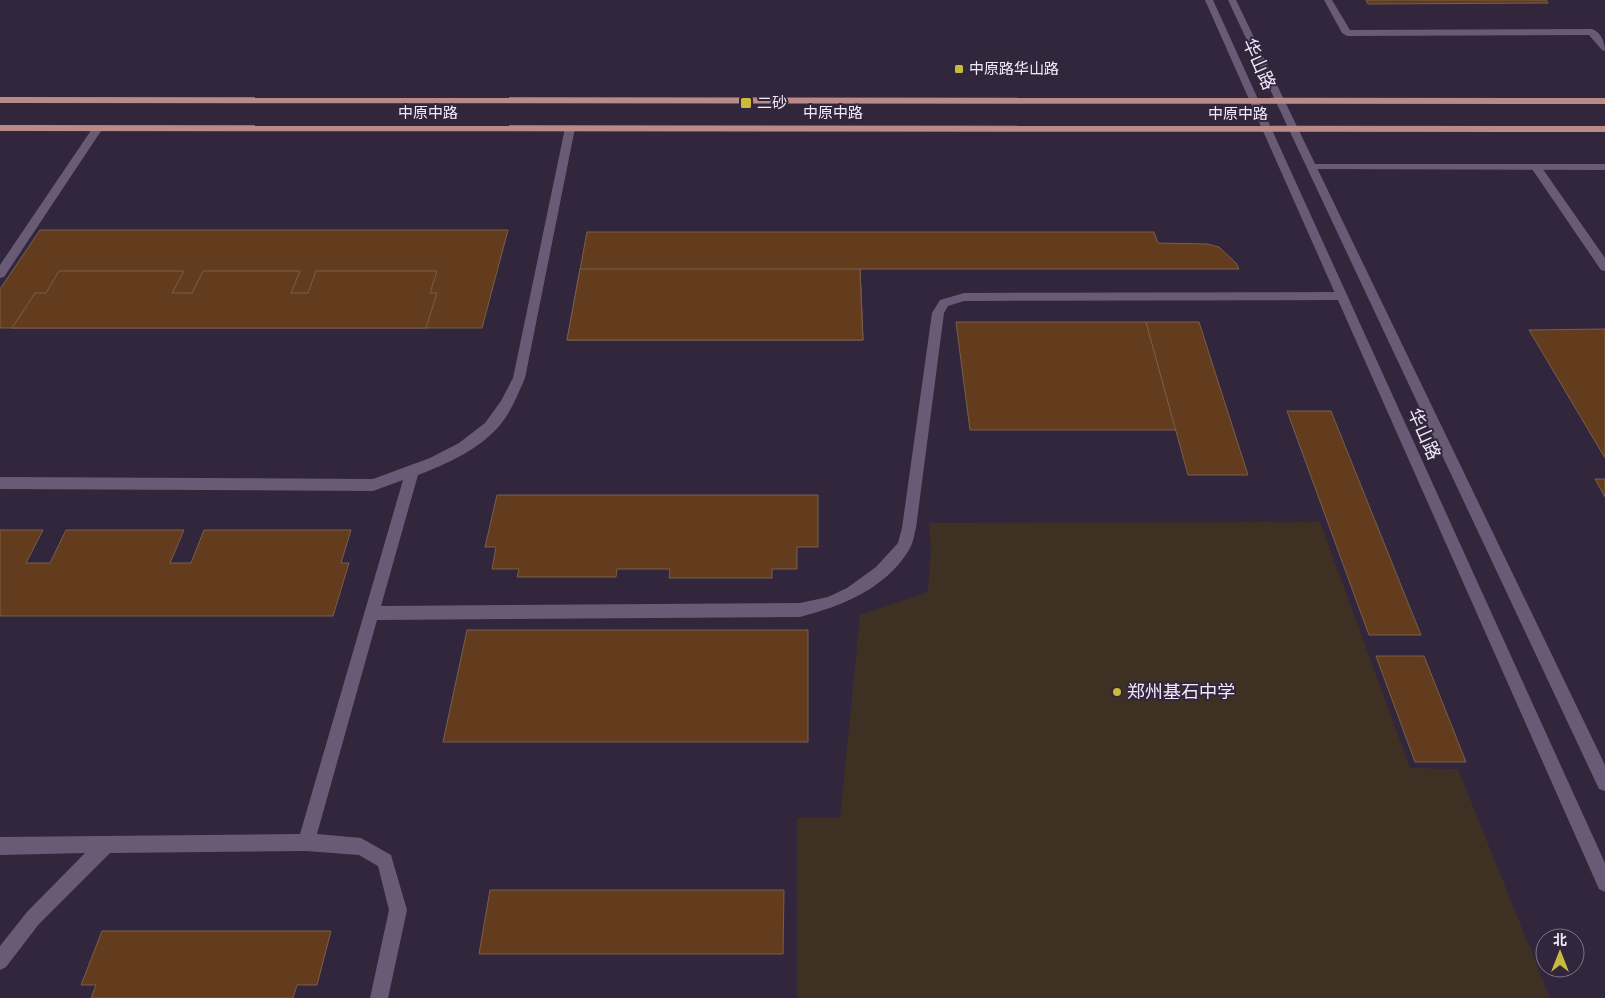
<svg xmlns="http://www.w3.org/2000/svg" width="1605" height="998" viewBox="0 0 1605 998" font-family="Cabin,'Noto Sans SC',sans-serif">
<rect width="100%" height="100%" fill="#32263d"/>
<polygon fill="#3e3123" points="1320,522 1410,768 1458,769 1550,998 797,998 797,818 840,818 860,615 928,592 931,548 929,523"/>
<g fill="#633c1d" stroke="#785e4c">
<polygon points="1366,0 1546,0 1548,3 1368,4"/>
<polygon points="40,230 508,230 482,328 0,328 0,289"/>
<polygon points="587,232 1154,232 1158,243 1207,244 1219,247 1236,263 1239,269 860,269 863,340 567,340"/>
<polygon points="580,269 860,269 863,340 567,340"/>
<polygon points="59,271 184,271 172,293 192,293 203,271 300,271 291,293 308,293 316,271 437,271 430,293 437,293 426,328 12,328 35,293 46,293"/>
<polygon points="956,322 1146,322 1176,430 970,430"/>
<polygon points="1146,322 1199,322 1248,475 1188,475"/>
<polygon points="1605,329 1605,458 1529,330"/>
<polygon points="1287,411 1331,411 1421,635 1369,635"/>
<polygon points="1595,479 1605,479 1605,497"/>
<polygon points="497,495 818,495 818,547 797,547 797,569 772,569 772,578 669,578 670,569 617,569 616,577 517,577 519,569 492,569 496,547 485,547"/>
<polygon points="0,530 43,530 26,563 50,563 66,530 184,530 170,563 191,563 204,530 351,530 341,563 349,563 333,616 0,616"/>
<polygon points="467,630 808,630 808,742 443,742"/>
<polygon points="1376,656 1424,656 1466,762 1415,762"/>
<polygon points="490,890 784,890 783,954 479,954"/>
<polygon points="102,931 331,931 317,985 297,985 293,998 91,998 96,985 81,985"/>
</g>
<g fill="none" stroke-linecap="round" stroke-linejoin="round">
<g fill="#695b75" fill-rule="evenodd">
<path d="M 1324,0 L 1332,0 L 1350,30 L 1592,29 C 1601,32 1605,42 1605,51 L 1602,50 L 1589,35 L 1347,36 L 1342,33 Z"/>
<polygon points="98,125 103,128 4,277 0,278 0,265 94,126"/>
<path d="M 570,125 L 575,128 L 525,378 C 518,394 511,412 500,425 C 480,449 447,464 418,475 L 381,606 L 800,603 L 828,597 L 847,588 L 876,567 L 898,543 L 902,528 L 932,313 L 940,300 L 964,293 L 1342,292 L 1348,296 L 1342,300 L 964,301 L 948,306 L 944,313 L 916,528 C 914,535 913,544 909,550 C 885,589 842,606 800,617 L 377,620 L 317,834 L 361,838 L 391,855 L 407,910 L 388,998 L 370,998 L 389,910 L 378,866 L 359,855 L 306,851 L 110,853 L 39,924 L 6,967 L 0,970 L 0,946 L 27,912 L 85,853 L 0,855 L 0,837 L 300,834 L 403,480 L 373,491 L 0,489 L 0,477 L 373,479 L 430,458 L 459,443 L 485,423 L 501,401 L 513,378 L 565,128 Z"/>
<polygon points="1536,164 1540,165 1605,258 1605,271 1601,270 1532,169 1531,167 1532,165"/>
</g>
<polygon fill="#695b75" fill-rule="evenodd" points="1312,164 1605,164 1605,170 1308,169 1307,167 1308,165"/>
<g fill="#695b75" fill-rule="evenodd">
<polygon points="1205,0 1213,0 1605,863 1605,892 1599,889"/>
<polygon points="1228,0 1236,0 1605,765 1605,791 1599,789"/>
</g>
<g fill="#ba8a86" fill-rule="evenodd">
<polygon points="0,97 1605,98 1605,104 0,103"/>
<polygon points="0,125 1605,126 1605,132 0,131"/>
</g>
</g>
<g fill="#c8bb3b" stroke="#32263d" stroke-width="2">
<rect x="954" y="64" width="10" height="10" rx="2.5"/>
<rect x="740" y="97" width="12" height="12" rx="2.5"/>
<circle cx="1117" cy="692" r="5"/>
</g>
<g text-anchor="middle" dominant-baseline="central" stroke-width="4" stroke-linejoin="round" paint-order="stroke">
<g font-size="15" fill="#f1e9f8" stroke="#32263d" text-anchor="start">
<text x="969" y="69">中原路华山路</text>
<text x="757" y="103">二砂</text>
</g>
<g font-size="15" fill="#f1e9f8" stroke="#32263d">
<text x="428" y="113">中原中路</text>
<text x="833" y="113">中原中路</text>
<text x="1238" y="114">中原中路</text>
</g>
<g font-size="18" fill="#f1e9f8" stroke="#32263d">
<text transform="translate(1259 64) rotate(66)">华山路</text>
<text transform="translate(1424 434) rotate(66)">华山路</text>
</g>
<g font-size="18" fill="#f1e9f8" stroke="#32263d" text-anchor="start">
<text x="1127" y="692">郑州基石中学</text>
</g>
</g>
<g transform="translate(1560 953)"><circle r="24" fill="#32263d" stroke="#7e7488"/>
<path d="M0-4L9 19L0 12L-9 19Z" fill="#c8bb3b"/>
<text y="-8" font-size="14" font-weight="bold" text-anchor="middle" fill="#f1e9f8">北</text>
</g>
</svg>
